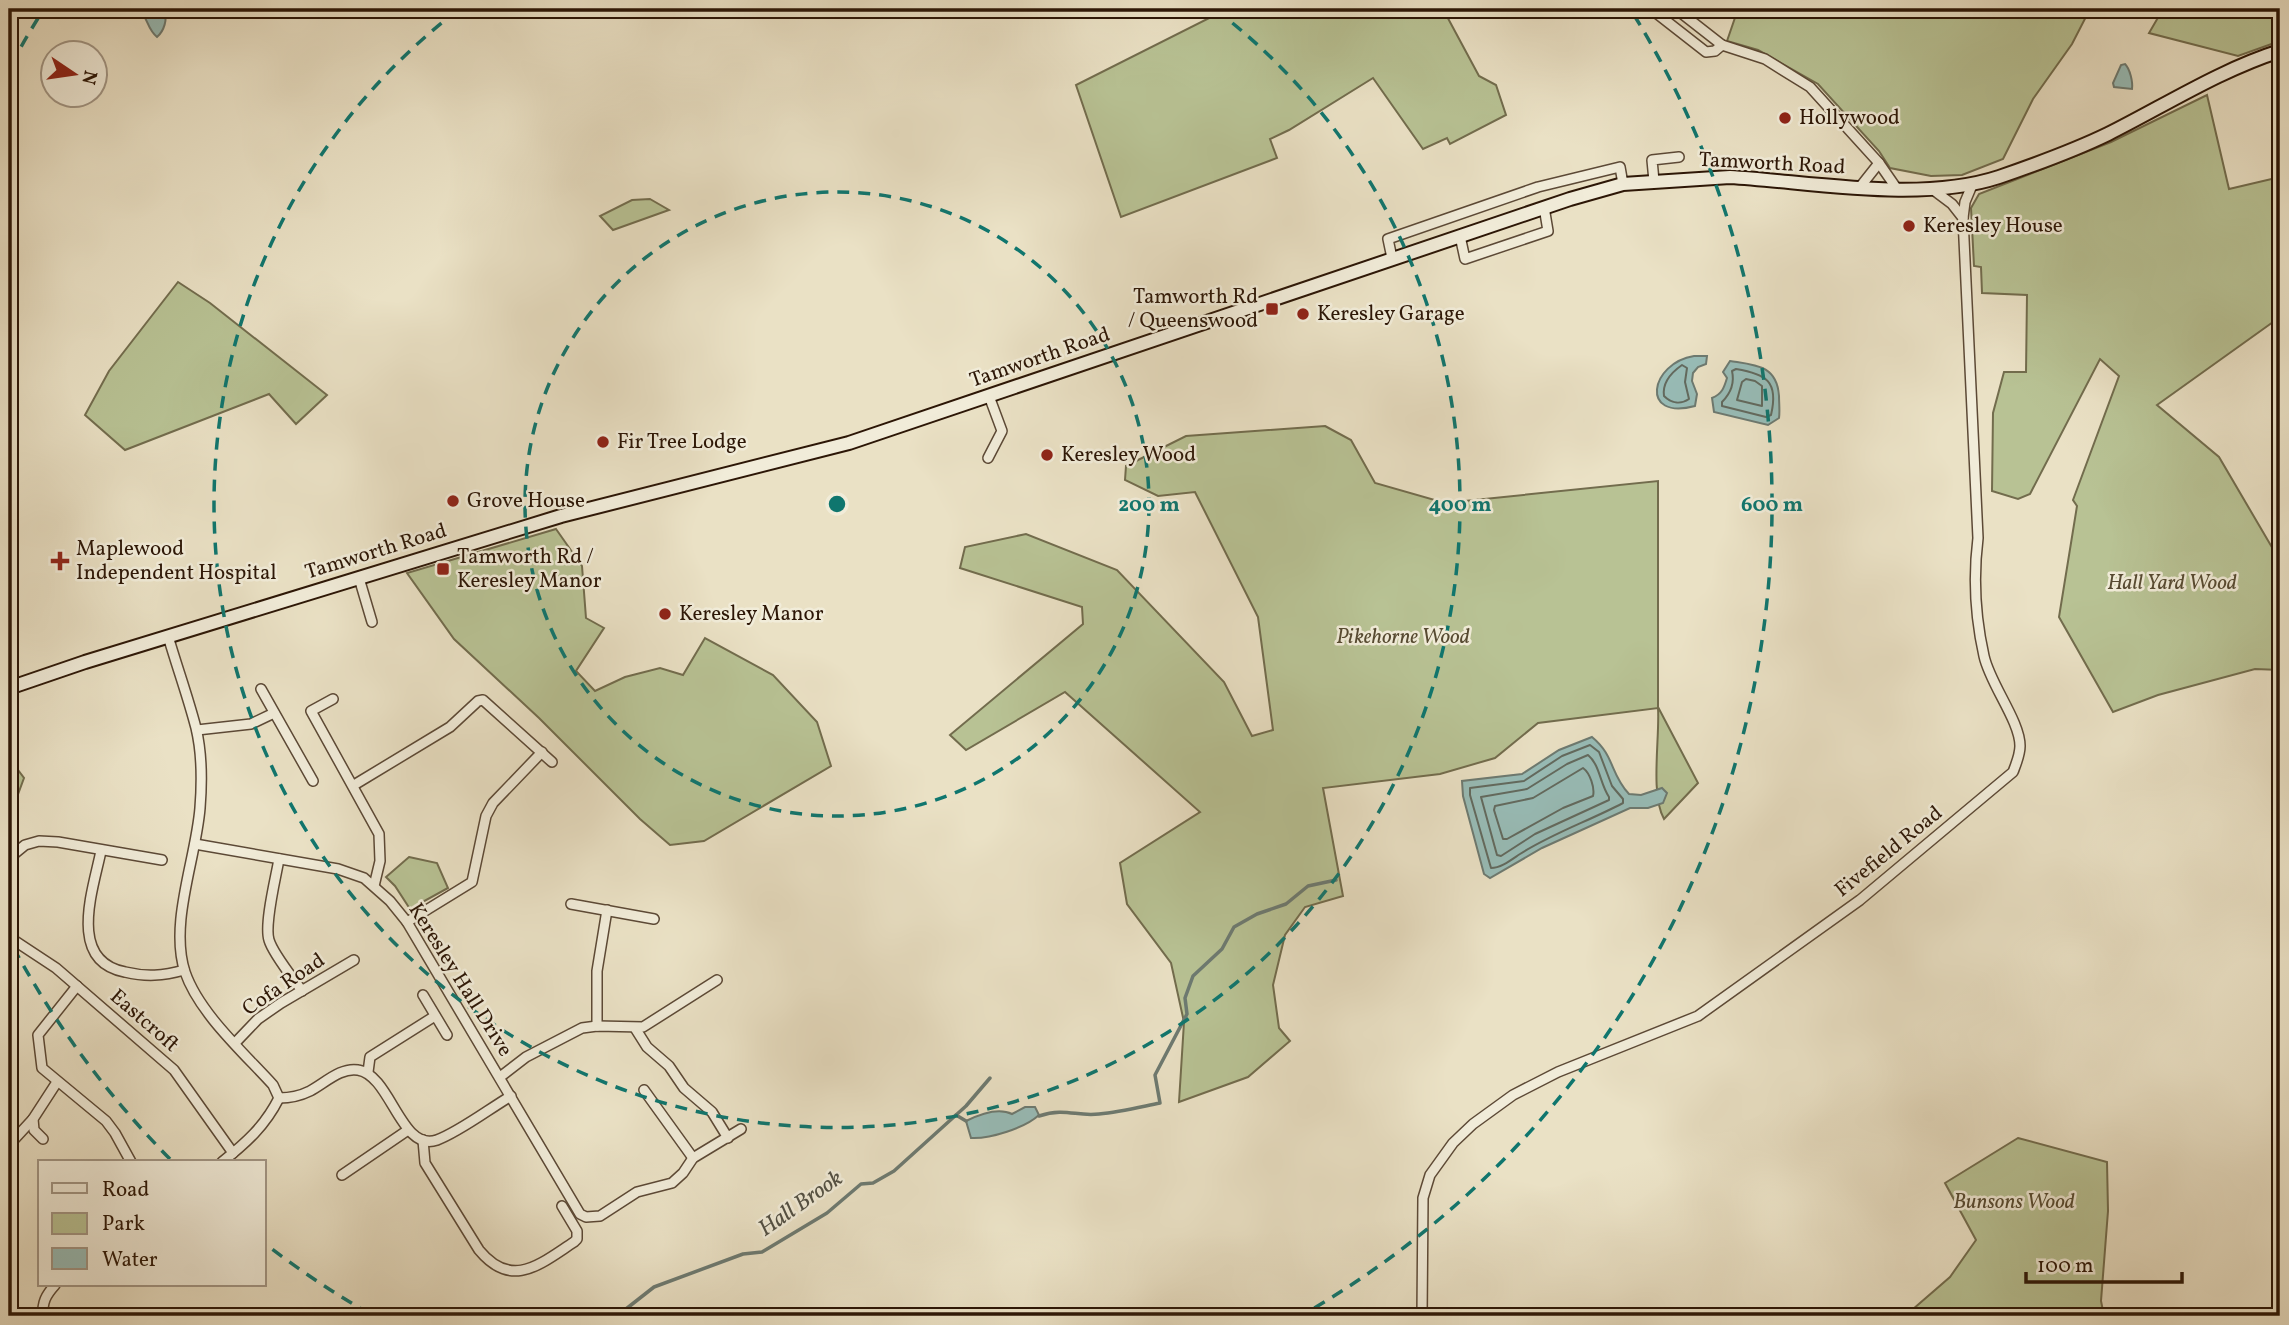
<svg xmlns="http://www.w3.org/2000/svg" width="2289" height="1325" viewBox="0 0 2289 1325" font-family="Vollkorn,serif">
<rect width="100%" height="100%" fill="#eae1c5"/>
<filter id="stains"><feTurbulence type="fractalNoise" baseFrequency=".00286" numOctaves="4"/><feColorMatrix values="0 0 0 0 .2 0 0 0 0 .09 0 0 0 0 .02 0 0 0 .5 -.17"/></filter>
<radialGradient id="worn" r=".72"><stop offset=".6" stop-color="#630" stop-opacity="0"/><stop offset="1" stop-color="#630" stop-opacity=".3"/></radialGradient>
<g fill="#b8c294" stroke="#726c4d" stroke-width="2">
<polygon points="1227,9 1443,9 1479,76 1496,85 1506,115 1450,144 1447,138 1423,149 1373,78 1289,130 1270,139 1277,158 1121,217 1076,85"/>
<polygon points="1738,9 2090,9 2072,44 2033,99 2003,159 1962,175 1931,176 1890,168 1879,151 1818,84 1758,50 1727,41"/>
<polygon points="2163,9 2280,9 2280,41 2238,56 2149,33"/>
<polygon points="2207,95 2229,189 2280,177 2280,317 2157,405 2219,457 2280,561 2280,670 2255,669 2158,695 2113,712 2059,617 2077,506 2073,500 2119,376 2100,359 2030,494 2018,499 1992,491 1993,413 2004,372 2026,372 2027,295 1982,293 1981,267 1974,266 1971,208 1979,194 2111,142"/>
<polygon points="650,199 669,210 613,230 600,216 632,200"/>
<polygon points="178,282 210,303 327,395 296,424 269,394 125,450 85,415 109,371"/>
<path d="M 1325,426 L 1351,440 L 1375,483 L 1445,503 L 1658,481 L 1658,707 L 1698,783 L 1664,819 C 1650,794 1660,737 1658,708 L 1538,723 L 1495,758 L 1440,774 L 1323,788 L 1343,896 L 1305,907 L 1285,935 L 1273,985 L 1279,1028 L 1290,1041 L 1248,1077 L 1179,1102 L 1184,1022 L 1171,963 L 1127,904 L 1120,863 L 1200,812 L 1065,692 L 966,750 L 950,735 L 1083,624 L 1082,607 L 960,568 L 965,547 L 1026,534 L 1117,570 L 1224,682 L 1252,736 L 1273,730 L 1258,617 L 1195,492 L 1158,496 L 1125,480 L 1126,466 L 1186,436 Z"/>
<polygon points="556,529 582,566 586,618 604,628 576,671 595,691 625,677 660,668 683,675 705,638 773,675 817,722 831,766 704,841 670,845 640,819 539,718 454,639 407,573"/>
<polygon points="9,763 15,766 24,778 17,797 9,808"/>
<polygon points="409,857 437,863 448,888 410,909 395,886 386,877"/>
<polygon points="2018,1138 2107,1162 2108,1211 2101,1301 2104,1316 1905,1316 1950,1277 1976,1240 1945,1183"/>
</g>
<g fill="#98bdb8" stroke="#6d7a71" stroke-width="2">
<path d="M 139,9 L 164,10 C 168,19 164,31 157,37 C 147,29 148,18 139,9 Z"/>
<path d="M 2125,64 C 2130,69 2133,82 2132,89 L 2114,87 L 2113,83 L 2121,65 Z"/>
<path d="M 1694,356 L 1707,356 L 1706,364 L 1698,367 L 1693,373 L 1692,381 L 1697,394 L 1695,406 C 1639,421 1650,363 1694,356 Z"/>
<path d="M 1730,361 C 1755,365 1777,365 1779,396 C 1779,403 1780,411 1779,418 L 1768,425 L 1714,412 L 1712,398 C 1722,394 1724,388 1727,378 L 1723,372 Z"/>
<path d="M 1592,737 C 1615,756 1610,774 1629,794 L 1641,795 L 1662,788 L 1667,793 L 1663,803 L 1648,808 L 1630,808 L 1542,848 L 1490,878 L 1484,874 L 1463,796 L 1462,781 L 1522,774 L 1559,750 Z"/>
<path d="M 1025,1107 L 1035,1107 L 1039,1115 C 1025,1128 990,1139 971,1138 L 966,1121 C 980,1114 998,1107 1012,1114 Z"/>
</g>
<g fill="none" stroke-linecap="round" stroke-linejoin="round">
<g stroke="#626a5f" stroke-width="2">
<path d="M 1682,365 L 1687,368 L 1685,382 L 1689,399 C 1680,405 1671,403 1664,396 C 1662,382 1672,372 1682,365 Z"/>
<path d="M 1736,369 C 1766,374 1779,381 1771,415 L 1766,417 L 1722,406 L 1722,402 C 1730,394 1735,384 1732,371 Z"/>
<polygon points="1746,379 1755,381 1762,386 1762,406 1737,400 1742,382"/>
<path d="M 1590,745 L 1599,752 L 1612,786 L 1623,799 L 1623,803 C 1589,821 1553,833 1520,854 C 1511,860 1501,868 1491,868 L 1470,795 L 1470,788 L 1524,781 L 1562,756 Z"/>
<path d="M 1588,755 C 1600,765 1600,784 1609,797 L 1609,800 L 1535,834 L 1501,856 L 1497,855 L 1481,797 L 1527,789 L 1567,764 Z"/>
<path d="M 1583,768 C 1590,773 1595,788 1593,796 L 1563,808 L 1507,839 L 1503,839 L 1494,810 L 1495,806 L 1533,798 Z"/>
</g>
<g stroke="#6d7a71" stroke-width="3.5">
<polyline points="956,1115 966,1121"/>
<path d="M 1039,1116 C 1066,1107 1076,1117 1099,1114 C 1120,1112 1140,1107 1160,1103 L 1155,1075 L 1187,1014 L 1185,998 L 1193,976 L 1222,949 L 1234,927 L 1257,914 L 1286,904 L 1308,886 L 1336,880"/>
<polyline points="617,1316 654,1287 743,1254 762,1252 827,1213 861,1184 873,1183 894,1171 966,1106 990,1078"/>
</g>
<defs>
<g id="minor">
<polyline points="1651,9 1706,52 1715,51 1722,45"/>
<polyline points="1676,9 1722,45 1765,59 1810,87 1879,163 1897,189"/>
<polyline points="1654,181 1652,160 1679,157"/>
<polyline points="1860,187 1879,163"/>
<polyline points="1932,189 1952,204 1963,218"/>
<polyline points="1460,236 1465,259 1548,231 1544,207"/>
<polyline points="1392,258 1388,239 1538,187 1620,167 1623,184"/>
<polyline points="988,458 1002,431 989,396"/>
<polyline points="359,578 372,622"/>
<path d="M 168,636 C 177,667 188,697 196,728 C 202,753 202,783 200,808 C 196,859 169,923 185,972 C 199,1013 244,1053 273,1085 L 279,1098 C 265,1126 246,1143 222,1162"/>
<polyline points="261,689 313,781"/>
<polyline points="333,699 311,711 379,834 380,861 374,886"/>
<polyline points="197,730 251,724 274,713"/>
<polyline points="354,785 450,727 478,701 483,700 552,762"/>
<polyline points="195,844 338,869 364,878 390,901 407,922 580,1214 586,1217 600,1216 637,1192 672,1183 683,1173 693,1158 741,1129"/>
<path d="M 101,851 C 93,890 67,961 125,972 C 146,977 163,976 184,970"/>
<polyline points="14,854 25,845 39,841 58,842 162,860"/>
<path d="M 279,859 C 276,877 264,924 269,940 C 273,954 293,978 302,991"/>
<polyline points="571,904 654,919"/>
<polyline points="407,922 472,882 486,816 493,803 542,752"/>
<polyline points="9,937 56,968 174,1070 233,1153"/>
<polyline points="77,986 38,1035 42,1068 106,1121 115,1133 131,1162"/>
<polyline points="423,995 447,1035"/>
<polyline points="597,1026 597,971 607,910"/>
<polyline points="635,1028 647,1047 669,1066 684,1088 712,1112 728,1138"/>
<polyline points="235,1043 258,1019 281,1003 354,960"/>
<polyline points="368,1072 370,1057 435,1016"/>
<polyline points="500,1077 526,1057 582,1028 597,1026 643,1027 717,980"/>
<polyline points="644,1090 693,1158"/>
<path d="M 279,1098 C 290,1098 300,1096 310,1091 C 325,1083 341,1067 358,1070 C 391,1075 401,1153 437,1140 C 459,1132 489,1109 511,1096"/>
<polyline points="43,1139 34,1130 33,1119 57,1082"/>
<path d="M 423,1140 L 425,1163 L 479,1250 C 512,1290 540,1264 574,1242 L 577,1239 L 577,1231 L 562,1206"/>
<polyline points="9,1145 33,1119"/>
<polyline points="342,1175 408,1130"/>
<path d="M 43,1316 C 42,1302 46,1295 55,1285"/>
<path d="M 1422,1316 L 1423,1198 L 1430,1175 L 1453,1143 L 1473,1124 L 1513,1095 L 1558,1072 L 1698,1016 L 1860,900 L 2013,772 C 2016,764 2020,755 2020,746 C 2020,721 1990,684 1984,656 C 1975,616 1973,578 1978,538 L 1963,218 L 1965,202 L 1973,183"/>
</g>
<path id="secondary" d="M 9,688 L 85,662 L 561,516 L 849,443 L 1570,199 L 1623,184 L 1730,177 C 1812,182 1920,203 1999,177 C 2034,165 2075,150 2108,134 C 2164,106 2220,70 2280,51"/>
</defs>
<use href="#minor" stroke="#5c4936" stroke-width="12"/>
<use href="#secondary" stroke="#2c1606" stroke-width="16"/>
<use href="#minor" stroke="#f1ecd9" stroke-width="9"/>
<use href="#secondary" stroke="#f1ecd9" stroke-width="12"/>
</g>
<g fill="none" stroke="#0f766e" stroke-width="3.5" stroke-dasharray="12 9">
<circle cx="837" cy="504" r="312"/>
<path d="M1216 10A623 623 0 1 1 458 10"/>
<path d="M370 1314A935 935 0 0 1 268 1246M170 1159A935 935 0 0 1 11 943M11 65A935 935 0 0 1 40 15M1634 15A935 935 0 0 1 1304 1314"/>
</g>
<g fill="#8f2418" stroke="#f1ecd9" stroke-width="2.5">
<circle cx="1785" cy="118" r="7"/>
<circle cx="1909" cy="226" r="7"/>
<rect x="1265" y="302" width="14" height="14" rx="3.5"/>
<circle cx="1303" cy="314" r="7"/>
<circle cx="603" cy="442" r="7"/>
<circle cx="1047" cy="455" r="7"/>
<circle cx="453" cy="501" r="7"/>
<path d="M56.5 550.5h7v7h7v7h-7v7h-7v-7h-7v-7h7z"/>
<rect x="436" y="562" width="14" height="14" rx="3.5"/>
<circle cx="665" cy="614" r="7"/>
</g>
<g text-anchor="middle" dominant-baseline="central" stroke-width="5" stroke-linejoin="round" paint-order="stroke">
<g font-size="21" fill="#2c1606" stroke="#f1ecd9" text-anchor="start">
<text x="1799" y="118">Hollywood</text>
<text x="1923" y="226">Keresley House</text>
<text x="1258" y="297" text-anchor="end">Tamworth Rd<tspan x="1258" dy="24">/ Queenswood</tspan></text>
<text x="1317" y="314">Keresley Garage</text>
<text x="617" y="442">Fir Tree Lodge</text>
<text x="1061" y="455">Keresley Wood</text>
<text x="467" y="501">Grove House</text>
<text x="76" y="549">Maplewood<tspan x="76" dy="24">Independent Hospital</tspan></text>
<text x="457" y="557">Tamworth Rd /<tspan x="457" dy="24">Keresley Manor</tspan></text>
<text x="679" y="614">Keresley Manor</text>
</g>
<g font-size="21" fill="#2c1606" stroke="#f1ecd9">
<text transform="translate(1772 164) rotate(3)">Tamworth Road</text>
<text transform="translate(1040 358) rotate(-19)">Tamworth Road</text>
<text transform="translate(376 552) rotate(-17)">Tamworth Road</text>
<text transform="translate(1889 852) rotate(-39)">Fivefield Road</text>
<text transform="translate(460 980) rotate(58)">Keresley Hall Drive</text>
<text transform="translate(284 985) rotate(-34)">Cofa Road</text>
<text transform="translate(144 1021) rotate(41)">Eastcroft</text>
</g>
<g font-size="21" font-style="italic" fill="#564a31" stroke="#f1ecd9">
<text x="2172" y="583">Hall Yard Wood</text>
<text x="1403" y="637">Pikehorne Wood</text>
<text x="2014" y="1202">Bunsons Wood</text>
</g>
<g font-size="23" font-style="italic" fill="#525044" stroke="#f1ecd9">
<text transform="translate(801 1204) rotate(-35)">Hall Brook</text>
</g>
</g>
<circle cx="837" cy="504" r="10" fill="#0f766e" stroke="#f1ecd9" stroke-width="3.5"/>
<g font-size="21" text-anchor="middle" font-weight="bold" fill="#0f766e" stroke="#f1ecd9" stroke-width="5" stroke-linejoin="round" paint-order="stroke">
<text x="1149" y="511">200 m</text>
<text x="1460" y="511">400 m</text>
<text x="1772" y="511">600 m</text>
</g>
<rect width="2289" height="1325" fill="none" stroke="#eae1c5" stroke-width="35"/>
<rect x="10" y="10" width="2268" height="1304" fill="none" stroke="#2c1606" stroke-width="3.5"/>
<rect x="18" y="18" width="2254" height="1290" fill="none" stroke="#2c1606" stroke-width="2"/>
<rect x="38" y="1160" width="228" height="126" fill="#f1ecd9" stroke="#a29685" stroke-width="2"/>
<rect x="52" y="1183" width="35" height="10" fill="#f1ecd9" stroke="#a29685" stroke-width="2"/>
<text x="102" y="1196" font-size="21" fill="#2c1606">Road</text>
<rect x="52" y="1213" width="35" height="21" fill="#b8c294" stroke="#a29685" stroke-width="2"/>
<text x="102" y="1230" font-size="21" fill="#2c1606">Park</text>
<rect x="52" y="1248" width="35" height="21" fill="#98bdb8" stroke="#a29685" stroke-width="2"/>
<text x="102" y="1266" font-size="21" fill="#2c1606">Water</text>
<g transform="translate(74 74) rotate(103)"><circle r="33" fill="#f1ecd9" stroke="#a29685" stroke-width="2"/>
<path d="M0-5L12 26L0 18L-12 26Z" fill="#8f2418"/>
<text y="-10" font-size="19" font-weight="bold" text-anchor="middle" fill="#2c1606">N</text>
</g>
<path d="M2026 1272v10h156v-10" fill="none" stroke="#2c1606" stroke-width="3.5"/>
<text x="2037" y="1272" font-size="21" fill="#2c1606" stroke="#f1ecd9" stroke-width="5" paint-order="stroke">100 m</text>
<rect width="100%" height="100%" filter="url(#stains)"/>
<rect width="100%" height="100%" fill="url(#worn)"/>
</svg>
